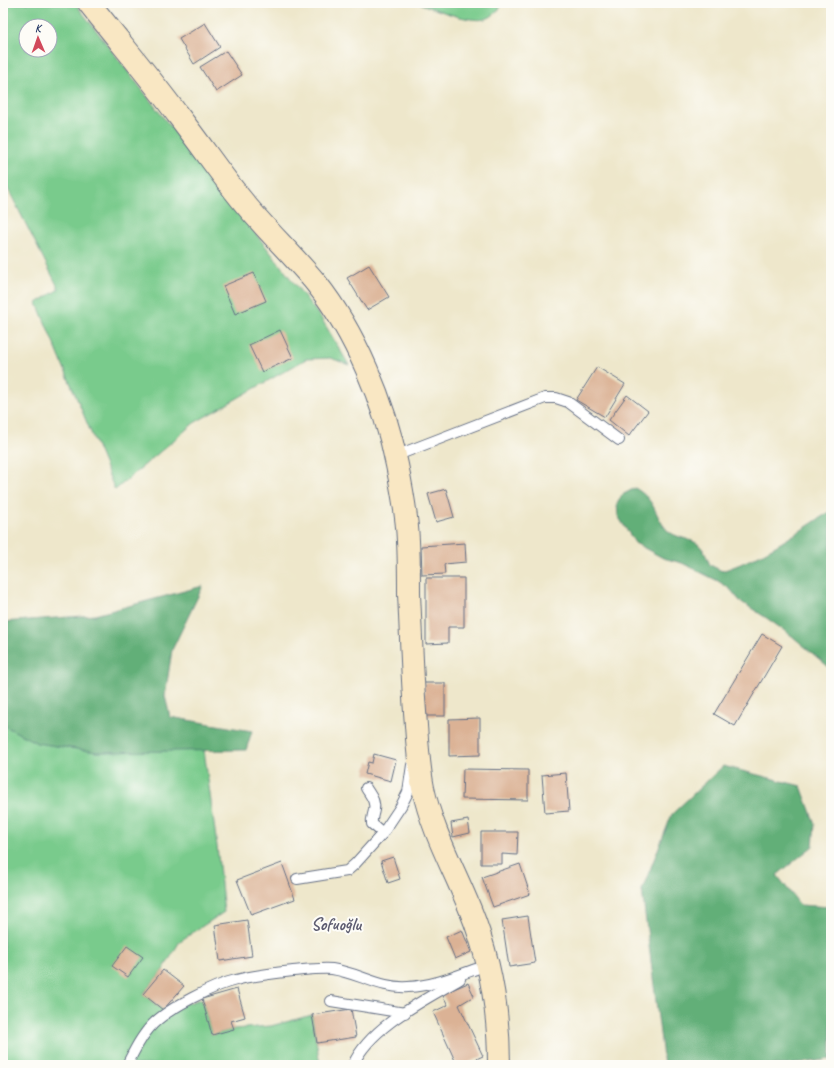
<svg xmlns="http://www.w3.org/2000/svg" width="834" height="1068" viewBox="0 0 834 1068" font-family="Caveat,sans-serif">
<rect width="100%" height="100%" fill="#fdfcf7"/>
<filter id="ink" filterUnits="userSpaceOnUse"><feTurbulence type="fractalNoise" baseFrequency=".025" numOctaves="2"/><feDisplacementMap in="SourceGraphic" scale="8" xChannelSelector="R" yChannelSelector="G"/><feConvolveMatrix kernelMatrix="1 2 1 2 8 2 1 2 1" color-interpolation-filters="sRGB"/></filter>
<filter id="wash" filterUnits="userSpaceOnUse"><feTurbulence type="fractalNoise" baseFrequency=".012" numOctaves="4" result="noise"/><feDisplacementMap in="SourceGraphic" scale="16" xChannelSelector="R" yChannelSelector="G"/><feGaussianBlur stdDeviation="0.9" result="paint"/><feColorMatrix in="noise" values="0 0 0 0 0 0 0 0 0 0 0 0 0 0 0 0 0 1.4 0 .05"/><feComposite in="paint" operator="in"/></filter>
<g filter="url(#wash)">
<rect width="100%" height="100%" fill="#eee7cb"/>
<g fill="#79cb8c" stroke="#4a7d75" fill-rule="evenodd">
<path d="M 6,3 L 75,3 L 163,117 L 267,248 L 321,318 L 349,365 L 331,358 L 306,359 L 194,423 L 115,490 L 37,303 L 59,289 L 3,179 L 3,4 ZM 26,26 L 50,26 L 50,50 L 26,50 Z"/>
<path d="M 418,3 L 504,3 C 499,9 495,15 488,18 C 473,25 433,8 418,3 Z"/>
<polygon points="3,725 37,743 97,752 204,750 217,846 224,912 180,941 163,970 143,994 163,1010 202,999 212,1035 234,1029 271,1026 312,1015 320,1065 3,1065"/>
</g>
<g fill="#62af78" stroke="#3e6f6b">
<path d="M 635,488 C 657,501 653,514 667,530 C 675,538 689,538 698,544 C 704,549 707,558 710,565 L 722,571 C 762,558 796,533 831,511 L 831,669 L 792,636 L 768,619 L 740,601 L 730,589 L 718,581 L 682,563 L 663,558 L 635,543 L 618,516 L 617,504 L 622,495 Z"/>
<polygon points="203,586 172,650 165,696 170,717 252,731 246,750 97,752 37,743 3,725 3,622 95,615"/>
<polygon points="723,766 801,786 815,824 813,846 777,875 800,905 831,907 831,1059 788,1065 664,1065 642,890 672,814"/>
</g>
<g id="blocks">
<g fill="#dbb295">
<polygon points="205,23 220,47 194,64 179,39"/>
<polygon points="226,51 242,75 216,92 200,67"/>
<polygon points="369,265 389,297 367,310 347,278"/>
<polygon points="254,273 266,301 235,314 223,286"/>
<polygon points="280,330 293,358 262,372 249,345"/>
<polygon points="597,367 625,384 605,417 576,400"/>
<polygon points="627,395 648,411 629,436 609,420"/>
<polygon points="446,489 454,517 436,522 428,494"/>
<polygon points="465,543 466,562 444,564 445,574 422,575 421,546"/>
<polygon points="426,578 464,578 464,627 448,627 448,643 426,644"/>
<polygon points="762,634 782,646 735,726 714,714"/>
<rect x="424" y="683" width="21" height="33"/>
<polygon points="480,718 480,755 449,756 449,719"/>
<polygon points="374,754 396,760 391,781 365,774 368,762 372,763"/>
<polygon points="463,769 528,770 528,800 462,799"/>
<polygon points="566,773 569,811 545,813 542,775"/>
<polygon points="468,820 470,833 453,837 451,823"/>
<polygon points="481,832 518,832 517,855 502,854 502,864 481,864"/>
<polygon points="393,857 400,879 388,883 381,861"/>
<polygon points="282,863 295,899 251,915 237,880"/>
<polygon points="520,864 530,894 493,907 482,877"/>
<polygon points="528,916 535,963 509,967 502,920"/>
<polygon points="247,920 252,956 220,961 215,925"/>
<polygon points="462,930 471,952 455,959 446,937"/>
<polygon points="127,946 143,957 128,977 112,966"/>
<polygon points="163,970 184,986 163,1010 143,994"/>
<polygon points="468,983 474,996 459,1005 483,1056 463,1065 457,1065 433,1012 448,1005 442,994"/>
<polygon points="237,989 245,1017 231,1021 234,1029 212,1035 202,999"/>
<polygon points="351,1009 356,1037 317,1043 312,1015"/>
</g>
</g>
</g>
<g filter="url(#ink)">
<use href="#blocks" fill-opacity="0" stroke="#656f84" stroke-width="1"/>
<g fill="none" stroke-linecap="round" stroke-linejoin="round">
<defs>
<g id="lane">
<polyline points="395,456 545,398 556,398 568,402 619,440"/>
<path d="M 366,788 C 370,795 376,801 374,810 C 373,816 371,818 372,824 L 383,833 L 401,806 L 408,792 L 412,765"/>
<polyline points="297,879 347,871 355,864 383,833"/>
<polyline points="331,1001 405,1013"/>
<path d="M 127,1065 C 134,1051 142,1035 153,1024 C 169,1008 214,985 236,980 C 254,975 274,973 293,971 C 305,970 320,968 332,969 C 359,973 381,989 408,987 C 432,986 454,977 476,969"/>
<path d="M 353,1065 C 370,1026 425,1000 460,979"/>
</g>
<path id="secondary" d="M 89,3 C 118,40 149,76 177,114 C 199,142 219,172 241,199 C 264,228 292,254 316,283 C 355,332 385,403 397,465 C 402,489 407,516 408,541 C 409,558 409,576 409,594 C 411,633 412,673 415,712 C 417,737 418,763 423,788 C 432,831 454,869 470,909 C 490,958 499,1013 499,1065"/>
</defs>
<use href="#lane" stroke="#656f84" stroke-width="12"/>
<use href="#secondary" stroke="#656f84" stroke-width="24"/>
<use href="#lane" stroke="#fff" stroke-width="10"/>
<use href="#secondary" stroke="#f9e7c3" stroke-width="22"/>
</g>
</g>
<g text-anchor="middle" dominant-baseline="central" stroke-width="4" stroke-linejoin="round" paint-order="stroke">
<g font-size="18" font-weight="bold" fill="#5e5d71" stroke="#fdfcf7">
<text x="336" y="924">Sofuoğlu</text>
</g>
</g>
<rect width="834" height="1068" fill="none" stroke="#fdfcf7" stroke-width="16"/>
<g transform="translate(38 38) rotate(358)"><circle r="19" fill="#fdfcf7" stroke="#a3aaba"/>
<path d="M0-3L7 15L0 10L-7 15Z" fill="#d1495b"/>
<text y="-6" font-size="11" font-weight="bold" text-anchor="middle" fill="#1b2f5e">K</text>
</g>
</svg>
